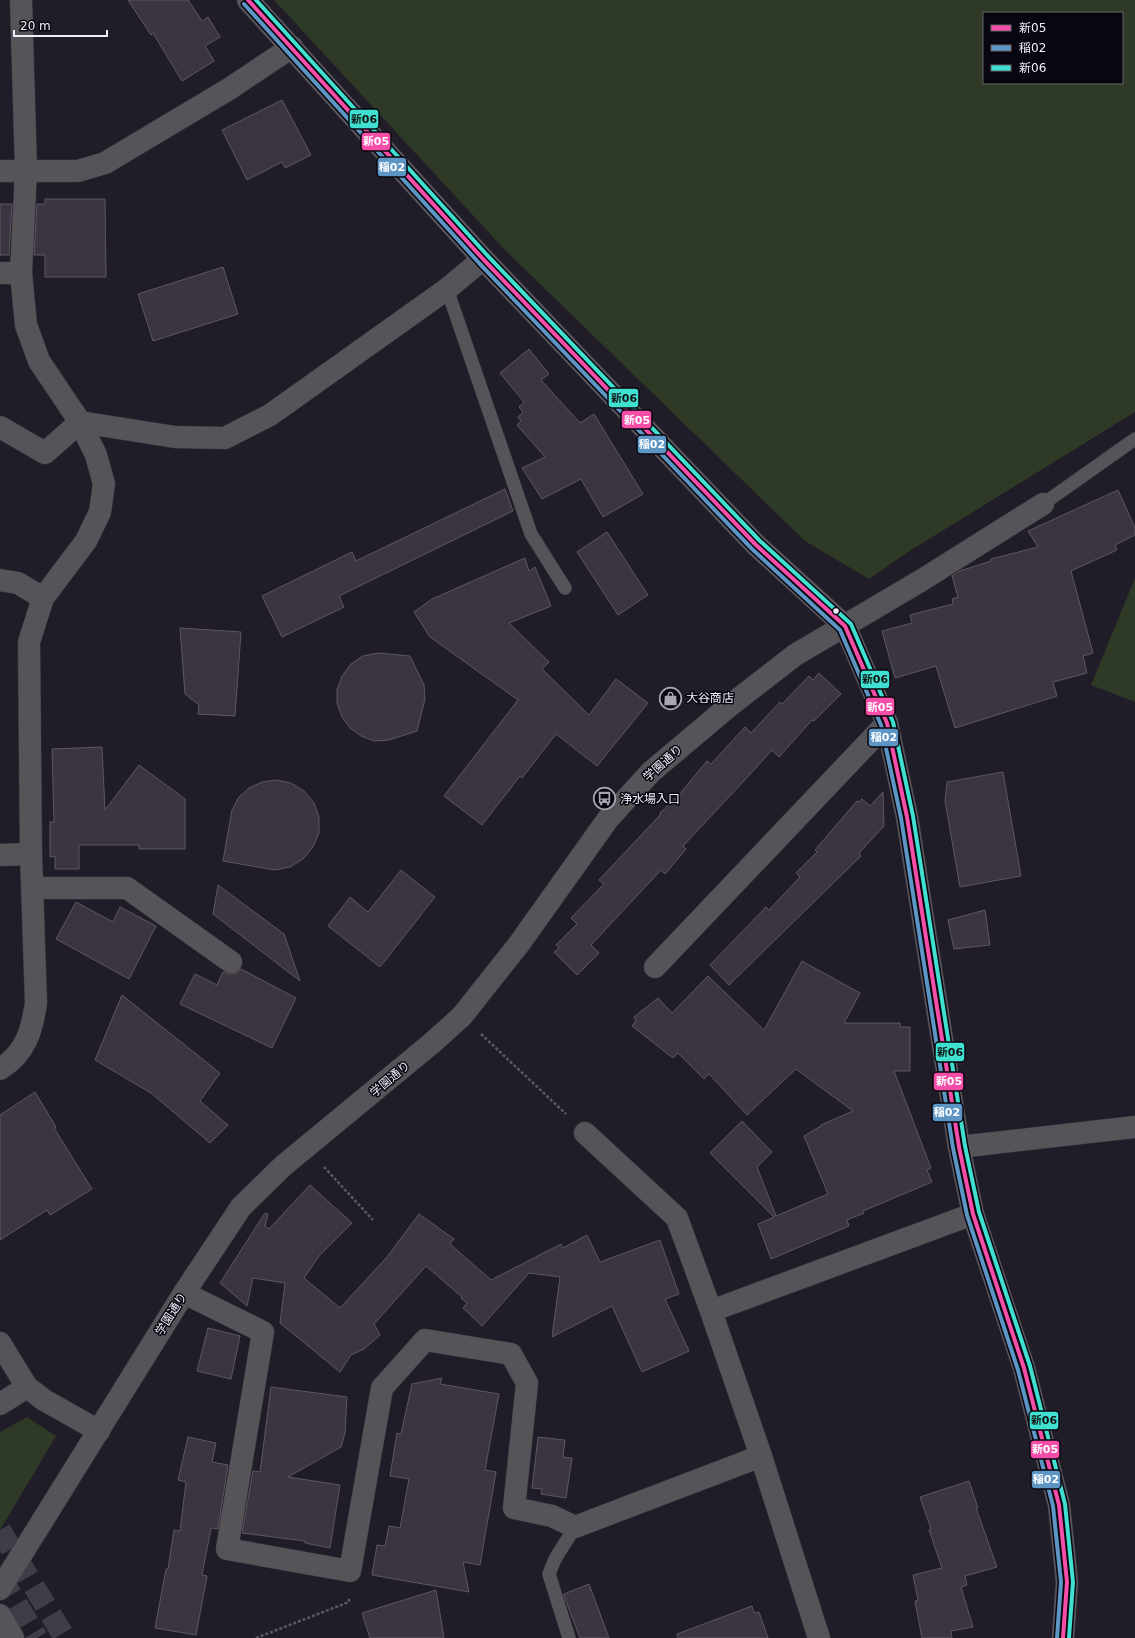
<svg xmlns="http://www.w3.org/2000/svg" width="1135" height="1638" viewBox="0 0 1135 1638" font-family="'DejaVu Sans','Noto Sans JP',sans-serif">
<rect width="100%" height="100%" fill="#211d28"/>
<g fill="#2e3a25" fill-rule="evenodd">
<path d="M 274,0 L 1135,0 L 1135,412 L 908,552 L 869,579 L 805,541 L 506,251 ZM 984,13 L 1122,13 L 1122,83 L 984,83 Z"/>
<polygon points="1135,578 1135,702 1091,685"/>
<polygon points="27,1417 56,1436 0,1530 0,1432"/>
</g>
<g fill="#3a3541" stroke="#5c5862">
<polygon points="128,0 188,0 202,21 208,17 220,37 205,46 214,61 182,81 153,33 151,35"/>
<polygon points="282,100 311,155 285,168 282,162 247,180 222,130"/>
<polygon points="45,199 105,199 106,277 45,277 45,255 34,255 37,204 45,204"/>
<polygon points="0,204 12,204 9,255 0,255"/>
<polygon points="223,267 238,314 153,341 138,294"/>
<polygon points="529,349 549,374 541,380 580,423 594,414 643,494 603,517 581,479 542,499 522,468 545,457 517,425 521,421 518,417 523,412 519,407 524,402 500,373"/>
<polygon points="505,489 513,511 339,596 344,607 282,637 262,596 352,552 356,561"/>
<polygon points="1118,490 1135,528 1135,535 1115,545 1117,550 1071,571 1093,653 1083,656 1087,673 1053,682 1057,696 955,728 936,666 895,678 882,631 912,623 910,615 953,604 952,599 958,597 952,576 960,571 991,561 991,559 1038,547 1028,531"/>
<polygon points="607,532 648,595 618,615 577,552"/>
<polygon points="525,558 529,571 535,567 551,606 509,623 549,662 542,669 589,715 616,679 648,703 597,766 556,734 522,778 520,776 482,825 444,796 518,700 430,637 414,612 432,599"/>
<polygon points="180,628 241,632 235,716 198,714 199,705 185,694"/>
<polygon points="378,653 410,656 424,685 425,699 417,731 389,740 374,741 361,736 350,728 342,717 337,703 337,690 342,676 351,664 363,656"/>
<polygon points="819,673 841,694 814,721 812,720 779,757 772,750 743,782 683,846 686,849 665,874 661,870 591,945 599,953 577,975 554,952 559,948 556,945 577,924 571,918 604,884 599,880 661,814 660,813 678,796 707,761 711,764 745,727 751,733 780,702 782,704 809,676 813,680"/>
<polygon points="102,747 105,810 139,765 185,799 185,849 139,849 139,845 79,845 79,869 55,869 55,856 50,857 50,822 54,822 52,749"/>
<polygon points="1003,772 1021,876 960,887 945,801 947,782"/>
<polygon points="276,780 291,783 304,791 314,803 319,817 319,833 313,847 303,859 290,867 275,870 223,861 232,810 239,797 249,788 262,782"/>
<polygon points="883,792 884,826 859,853 861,856 729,985 710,965 766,907 769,910 800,877 796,873 817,852 815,850 857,801 859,802 862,799 870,806"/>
<polygon points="401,870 435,897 380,967 328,926 350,897 368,912"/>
<polygon points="218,885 284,934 300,981 213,914"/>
<polygon points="76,902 113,922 120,907 156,926 129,979 56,939"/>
<polygon points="985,910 990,945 954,949 948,920"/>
<polygon points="802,961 860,993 844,1023 900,1023 900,1027 910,1027 910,1071 894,1071 931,1168 927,1170 932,1182 863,1211 864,1213 847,1220 849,1226 771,1259 758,1224 774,1217 710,1153 742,1121 772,1152 757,1167 776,1216 828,1194 804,1136 821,1126 821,1125 853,1111 796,1069 747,1115 709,1074 704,1079 678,1053 673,1058 632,1026 636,1021 634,1017 658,998 672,1013 708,976 764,1030"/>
<polygon points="241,969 296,998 272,1048 180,1004 195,974 217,985 223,972 230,974 237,973"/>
<polygon points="122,995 220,1073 200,1101 228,1125 210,1143 151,1093 95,1060"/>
<polygon points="35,1092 56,1127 54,1128 92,1189 50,1215 47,1210 0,1240 0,1115"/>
<polygon points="310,1185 352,1223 319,1256 304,1278 340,1308 387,1257 419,1214 454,1239 450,1244 491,1280 561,1244 563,1248 587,1235 600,1262 660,1240 679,1294 665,1299 689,1351 642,1372 612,1306 552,1337 560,1277 529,1273 482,1326 463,1308 467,1303 461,1298 462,1297 426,1266 374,1324 380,1335 364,1349 351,1355 340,1372 280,1323 285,1283 253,1278 247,1306 220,1283 265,1213 268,1214 265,1226 269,1229"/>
<polygon points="208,1328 240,1336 231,1379 197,1371"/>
<polygon points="442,1378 440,1384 499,1394 485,1470 496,1472 480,1565 463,1562 469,1592 372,1575 377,1545 385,1546 389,1526 400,1528 409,1479 390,1476 397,1433 401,1434 412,1384"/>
<polygon points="271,1387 347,1397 345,1433 341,1447 288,1477 340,1485 330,1548 305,1543 305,1541 242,1533 253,1471 260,1472"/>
<polygon points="188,1437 216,1443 212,1462 228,1465 218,1529 211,1528 202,1575 207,1576 196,1635 155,1628 166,1569 168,1569 174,1530 180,1531 186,1482 178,1480"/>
<polygon points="538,1437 565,1440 563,1457 572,1458 566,1498 541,1494 542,1489 532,1488"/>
<polygon points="969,1481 978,1508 976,1508 997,1567 965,1576 967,1585 961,1587 973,1627 951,1631 952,1638 922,1638 915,1601 918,1600 913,1575 942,1568 929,1530 931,1529 920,1497"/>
<polygon points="589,1584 609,1638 580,1638 564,1596 564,1594"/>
<polygon points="436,1590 444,1638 370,1638 362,1613"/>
<polygon points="752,1606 754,1613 759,1612 768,1638 678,1638 677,1634"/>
</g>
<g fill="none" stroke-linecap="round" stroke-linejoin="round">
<g stroke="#403c48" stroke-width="22" stroke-dasharray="22 11" stroke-linecap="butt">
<polyline points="0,1530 65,1638"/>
<polyline points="0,1576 37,1638"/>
</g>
<defs>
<g id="lane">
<polyline points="447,289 531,534 565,588"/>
<polyline points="1043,504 1135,439"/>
<polyline points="569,1638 549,1574 555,1559 575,1527"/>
</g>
<g id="street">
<polyline points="0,171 78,171 105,163 229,89 292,47"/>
<polyline points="0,273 21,273"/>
<polyline points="0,427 45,453 80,422 175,437 225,438 270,415 447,289 483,259"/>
<polyline points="0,580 18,583 43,598"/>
<polyline points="0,855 31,854"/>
<polyline points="33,888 127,888 231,962"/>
<polyline points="655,967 887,723"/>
<path d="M 0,1069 C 26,1053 32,1030 36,1003 L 31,854 L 29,642 L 43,598 L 86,541 L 100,512 L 104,484 L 96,455 L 80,422 L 39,361 L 26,325 L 21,273 L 26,170 L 21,0"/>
<polyline points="585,1133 677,1218 711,1311 761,1456 819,1638"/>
<polyline points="959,1147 1135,1127"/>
<polyline points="184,1293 263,1332 227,1549 350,1571 382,1388 425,1340 511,1354 527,1383 514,1508 552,1516 575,1527 761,1456"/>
<polyline points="711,1311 973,1214"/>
<polyline points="0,1343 27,1387 44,1400 99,1431"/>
<polyline points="0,1404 27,1387"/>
<polyline points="0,1589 184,1293 241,1207 283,1166 432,1043 462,1016 519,944 608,819 651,772 728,707 795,655 922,580 1043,504"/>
<polyline points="0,1615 13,1638"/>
</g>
<polyline id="secondary" points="248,0 483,259 756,545 845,626 887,723 907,817 959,1147 973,1214 1024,1368 1059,1505 1067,1582 1063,1638"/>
</defs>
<use href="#lane" stroke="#3b3741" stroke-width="14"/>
<use href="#street" stroke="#3b3741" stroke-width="23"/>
<use href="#secondary" stroke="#3b3741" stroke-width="23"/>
<g stroke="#5c5a5f" stroke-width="2.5" stroke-dasharray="3 2" stroke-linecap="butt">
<polyline points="481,1034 566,1114"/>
<polyline points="324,1167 373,1220"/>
<polyline points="256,1638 349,1602 349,1598"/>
</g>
<use href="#lane" stroke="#565458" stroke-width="13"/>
<use href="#street" stroke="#565458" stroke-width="22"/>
<use href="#secondary" stroke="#58575d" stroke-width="22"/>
<defs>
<polyline id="bus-1" points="248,0 483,259 756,545 845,626 887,723 907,817 959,1147 973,1214 1024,1368 1059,1505 1067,1582 1063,1638"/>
<polyline id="bus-2" points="244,4 479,263 752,549 840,630 881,725 901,818 953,1148 967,1215 1018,1370 1053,1506 1061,1582 1057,1638"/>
<polyline id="bus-3" points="256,0 487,255 760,541 851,624 893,722 913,816 965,1146 979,1212 1030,1366 1065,1504 1073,1582 1069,1638"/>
</defs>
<use href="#bus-1" stroke="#08060e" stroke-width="7"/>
<use href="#bus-2" stroke="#08060e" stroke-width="7"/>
<use href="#bus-3" stroke="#08060e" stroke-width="7"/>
<use href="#bus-1" stroke="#f54da8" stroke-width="4"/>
<use href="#bus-2" stroke="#5d96c5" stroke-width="4"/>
<use href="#bus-3" stroke="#40e0d0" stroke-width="4"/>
</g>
<defs>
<symbol id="shop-ring" viewBox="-11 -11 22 22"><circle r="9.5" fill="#08060e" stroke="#aaa5b2" stroke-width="1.5"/><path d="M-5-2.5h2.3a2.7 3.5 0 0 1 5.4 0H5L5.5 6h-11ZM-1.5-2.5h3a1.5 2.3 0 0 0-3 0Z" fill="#aaa5b2"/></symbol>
<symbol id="bus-ring" viewBox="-11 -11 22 22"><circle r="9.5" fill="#08060e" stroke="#aaa5b2" stroke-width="1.5"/><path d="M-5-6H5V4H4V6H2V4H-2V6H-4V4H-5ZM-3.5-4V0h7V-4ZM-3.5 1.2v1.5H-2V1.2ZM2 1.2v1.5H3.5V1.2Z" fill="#aaa5b2"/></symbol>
</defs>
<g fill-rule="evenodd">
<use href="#shop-ring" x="658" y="686" width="25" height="25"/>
<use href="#bus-ring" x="592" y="786" width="25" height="25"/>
</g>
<circle fill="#f3eefd" stroke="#08060e" stroke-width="1.5" cx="836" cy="611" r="3.5"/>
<g text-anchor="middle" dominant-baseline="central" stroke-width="3" stroke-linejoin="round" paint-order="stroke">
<g font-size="12" fill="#f3eefd" stroke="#08060e" text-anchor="start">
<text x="686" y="698">大谷商店</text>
<text x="620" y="799">浄水場入口</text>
</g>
<g font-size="12" fill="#f3eefd" stroke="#08060e">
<text transform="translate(663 763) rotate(-42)">学園通り</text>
<text transform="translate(390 1079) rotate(-40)">学園通り</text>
<text transform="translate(171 1314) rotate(-58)">学園通り</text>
</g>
</g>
<g stroke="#08060e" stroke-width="1.5">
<rect x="349" y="109" width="30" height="20" rx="4" fill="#40e0d0"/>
<rect x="361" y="132" width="30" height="19" rx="4" fill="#f54da8"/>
<rect x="377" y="157" width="30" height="20" rx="4" fill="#5d96c5"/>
<rect x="608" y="388" width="31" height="20" rx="4" fill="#40e0d0"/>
<rect x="621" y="410" width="31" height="19" rx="4" fill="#f54da8"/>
<rect x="637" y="435" width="30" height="19" rx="4" fill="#5d96c5"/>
<rect x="860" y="670" width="30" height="19" rx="4" fill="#40e0d0"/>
<rect x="865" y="697" width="30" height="19" rx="4" fill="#f54da8"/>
<rect x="868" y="728" width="31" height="19" rx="4" fill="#5d96c5"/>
<rect x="935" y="1042" width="30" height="20" rx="4" fill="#40e0d0"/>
<rect x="933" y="1072" width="31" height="19" rx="4" fill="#f54da8"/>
<rect x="932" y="1103" width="31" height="19" rx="4" fill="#5d96c5"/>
<rect x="1029" y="1411" width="30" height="19" rx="4" fill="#40e0d0"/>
<rect x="1030" y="1440" width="30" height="19" rx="4" fill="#f54da8"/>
<rect x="1031" y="1470" width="30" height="19" rx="4" fill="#5d96c5"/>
</g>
<g font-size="11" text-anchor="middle" font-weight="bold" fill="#fff">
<text x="376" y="145">新05</text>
<text x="392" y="171">稲02</text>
<text x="637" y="424">新05</text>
<text x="652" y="448">稲02</text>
<text x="880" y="711">新05</text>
<text x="884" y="741">稲02</text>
<text x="949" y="1085">新05</text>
<text x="947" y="1116">稲02</text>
<text x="1045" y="1453">新05</text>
<text x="1046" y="1483">稲02</text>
</g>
<g font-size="11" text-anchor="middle" font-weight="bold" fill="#111">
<text x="364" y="123">新06</text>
<text x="624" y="402">新06</text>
<text x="875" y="683">新06</text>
<text x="950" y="1056">新06</text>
<text x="1044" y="1424">新06</text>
</g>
<rect x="983" y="12" width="140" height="72" fill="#08060e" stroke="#66636e"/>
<rect x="991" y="25" width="20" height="6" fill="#f54da8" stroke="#66636e"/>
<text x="1019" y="32" font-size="12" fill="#f3eefd">新05</text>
<rect x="991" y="45" width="20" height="6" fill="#5d96c5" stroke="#66636e"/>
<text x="1019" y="52" font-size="12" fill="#f3eefd">稲02</text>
<rect x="991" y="65" width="20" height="6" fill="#40e0d0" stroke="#66636e"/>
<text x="1019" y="72" font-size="12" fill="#f3eefd">新06</text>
<path d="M14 30v6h93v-6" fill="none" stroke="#f3eefd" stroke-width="2"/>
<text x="20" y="30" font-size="12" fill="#f3eefd" stroke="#08060e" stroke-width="3" paint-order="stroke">20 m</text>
</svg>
